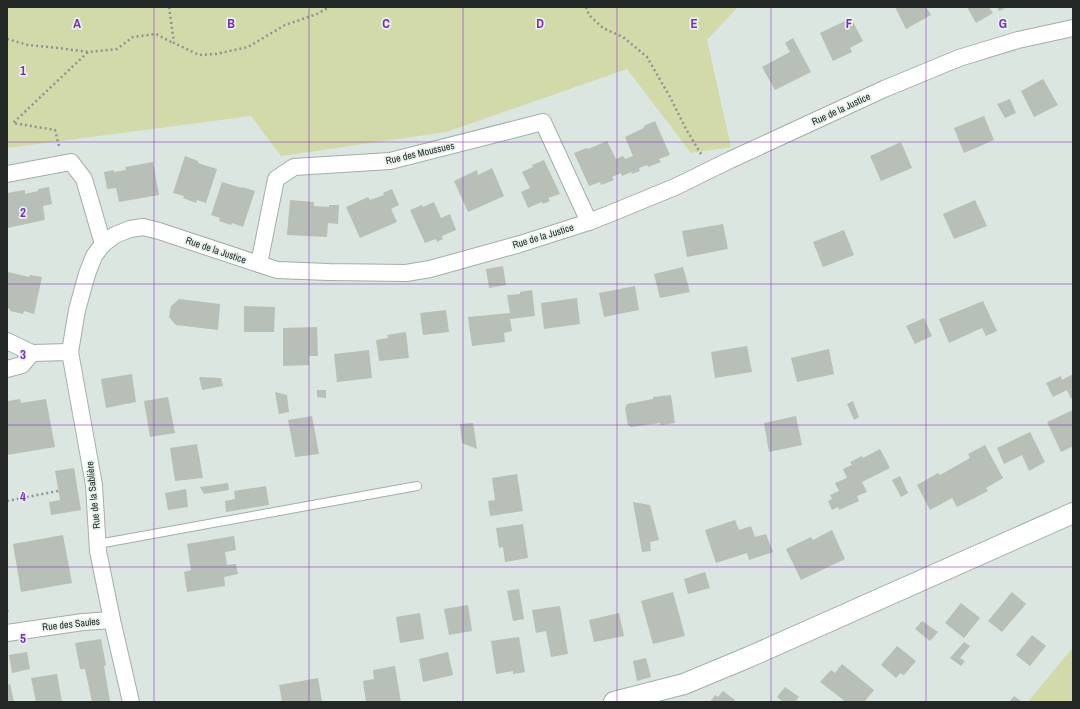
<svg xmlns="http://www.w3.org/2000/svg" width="1080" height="709" viewBox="0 0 1080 709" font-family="'Archivo Narrow',sans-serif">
<rect width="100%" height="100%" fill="#dae6df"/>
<g fill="#d2daa9">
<polygon points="7,7 738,7 707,40 731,147 691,153 627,69 446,132 281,156 251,116 7,148"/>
<polygon points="1073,647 1073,702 1028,702"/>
</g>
<g fill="#b8bfb6">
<polygon points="895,7 926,7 931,15 906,29"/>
<polygon points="967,7 989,7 993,13 976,23"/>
<polygon points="997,7 1007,7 999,11"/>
<polygon points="851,18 863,41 850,48 852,52 833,61 820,33"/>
<polygon points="793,38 811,72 775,90 762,67 790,52 785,43"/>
<polygon points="1043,79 1058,105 1034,117 1021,91"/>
<polygon points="1010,99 1016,113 1005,118 997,104"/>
<polygon points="984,116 994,140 964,153 954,128"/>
<polygon points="655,121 670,155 659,159 661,162 648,167 647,165 639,168 640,171 632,174 631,172 622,176 621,173 612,177 614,180 601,185 600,182 589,186 574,153 587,148 588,149 607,141 616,159 623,156 625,159 633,156 625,137 644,128 644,126"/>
<polygon points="901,142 912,168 881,181 870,156"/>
<polygon points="185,156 198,161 198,163 217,169 206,203 197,200 196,203 183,198 184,196 173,193"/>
<polygon points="544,160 560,194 548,198 550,201 543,204 542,202 528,208 521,192 530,188 522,172 533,167 532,165"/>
<polygon points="153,162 159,195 119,202 116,188 107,189 104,172 114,170 114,172 126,170 125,167"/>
<polygon points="492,168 504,196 468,212 454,181 477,170 478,175"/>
<polygon points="222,182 242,188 242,187 255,191 243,227 232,223 231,225 219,221 220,218 211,215"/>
<polygon points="49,187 52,204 43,206 45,220 7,228 7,193 25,190 25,194 38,191 38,189"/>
<polygon points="392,189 399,205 391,209 397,222 360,238 346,207 368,197 370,200 384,195 383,193"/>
<polygon points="290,200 314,202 314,206 329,207 329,205 339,205 338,224 328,223 327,237 287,235"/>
<polygon points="975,200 987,226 954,239 943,214"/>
<polygon points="434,202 441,218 450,214 456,230 442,236 443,239 437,242 436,239 425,243 410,210 422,205 423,207"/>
<polygon points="723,224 728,249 687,257 682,231"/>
<polygon points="844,230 854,255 823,267 813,242"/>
<polygon points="503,266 506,285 489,288 486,269"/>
<polygon points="683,267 690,292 660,298 654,274"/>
<polygon points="8,272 29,277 30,275 42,277 34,314 24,311 23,314 10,311 10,309 7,308 7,276"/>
<polygon points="635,286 639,310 604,317 599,293"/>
<polygon points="532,290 535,316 510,319 512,331 504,333 505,342 472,346 468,317 510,313 507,295 520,294 520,292"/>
<polygon points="577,298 580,324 544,329 541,303"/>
<polygon points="179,299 220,304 218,330 176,325 169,317 171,306"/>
<polygon points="983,301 997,331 986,336 982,328 949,343 939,319"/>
<polygon points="244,306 275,307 274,332 244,332"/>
<polygon points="446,310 449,332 423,335 420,313"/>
<polygon points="924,318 932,336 915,344 906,326"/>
<polygon points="317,327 318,356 309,356 309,365 283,366 283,328"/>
<polygon points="406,332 409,358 379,361 376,340 388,338 387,335"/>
<polygon points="747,346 752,372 715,378 711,352"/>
<polygon points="829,349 834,374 797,382 791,358"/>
<polygon points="369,350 372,378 337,382 334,354"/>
<polygon points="132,374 136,402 106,408 101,379"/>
<polygon points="1073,374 1073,398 1071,399 1067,390 1053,397 1046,383 1061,376 1062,380"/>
<polygon points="199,377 221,378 223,386 202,390"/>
<polygon points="317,390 326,390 326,398 317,397"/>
<polygon points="275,392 287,395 289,412 279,414"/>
<polygon points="671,395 675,423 661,425 660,423 631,427 628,425 625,408 627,404 653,399 653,397"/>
<polygon points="168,397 175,433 150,437 144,401"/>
<polygon points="20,399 21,403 46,399 55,447 7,455 7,401"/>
<polygon points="853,401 859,417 854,420 847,404"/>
<polygon points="1073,410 1073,448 1072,448 1071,447 1061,452 1047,422"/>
<polygon points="312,416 319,454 295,457 288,420"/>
<polygon points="796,416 802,445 769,452 764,423"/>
<polygon points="473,423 477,449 462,443 460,424"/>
<polygon points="1030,432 1045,462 1029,471 1022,455 1004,464 997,448"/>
<polygon points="197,444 203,478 175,481 170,448"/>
<polygon points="985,445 1003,478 986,488 988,491 957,507 952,498 930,510 917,485 938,473 940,475 970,458 968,454"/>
<polygon points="880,449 890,468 862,482 867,492 857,496 859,501 839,510 838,507 832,510 828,501 832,499 830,495 839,491 835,483 847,478 843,469 852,465 850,462 862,456 863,458"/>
<polygon points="74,468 81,510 51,515 49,502 60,500 55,471"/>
<polygon points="517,474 523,511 490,516 488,501 495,500 492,478"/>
<polygon points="900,476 908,493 901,497 892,480"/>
<polygon points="228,483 229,490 204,494 200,487"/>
<polygon points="266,486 269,505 226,512 225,501 235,499 234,491"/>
<polygon points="186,489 188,507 168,510 165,493"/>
<polygon points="633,502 650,505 659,540 650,542 651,551 642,552"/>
<polygon points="735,520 739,530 751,526 755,537 766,534 773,552 749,560 747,553 716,563 705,530"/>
<polygon points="523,524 528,558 505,562 503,547 499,548 496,528"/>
<polygon points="832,530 845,559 801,580 786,549 811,537 813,540"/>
<polygon points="63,535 72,583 21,592 13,544"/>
<polygon points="234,536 236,550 225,552 227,565 236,564 238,574 224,577 225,586 187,592 184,572 191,570 187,544"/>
<polygon points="705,572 710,588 688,594 684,579"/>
<polygon points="519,589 524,619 513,621 507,591"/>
<polygon points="673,592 685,636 653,644 641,601"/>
<polygon points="1012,592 1026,604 1002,632 988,621"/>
<polygon points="961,603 980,618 964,638 945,623"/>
<polygon points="468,605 472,631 449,635 444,609"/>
<polygon points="560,606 568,654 551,657 546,631 536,633 532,610"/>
<polygon points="420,613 424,639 400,643 396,617"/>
<polygon points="619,613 624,636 594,642 589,620"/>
<polygon points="922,621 938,632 930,641 915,629"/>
<polygon points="1032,635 1046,646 1030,666 1016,655"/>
<polygon points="519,637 525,672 513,674 513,671 496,674 491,641"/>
<polygon points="101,639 106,665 104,666 110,701 92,702 85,669 80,669 75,643"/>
<polygon points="964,642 970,646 960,658 965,661 961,666 950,658"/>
<polygon points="897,646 916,661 904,675 900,673 896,678 881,665"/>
<polygon points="27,652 30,669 12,673 9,655"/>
<polygon points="448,652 453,675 423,682 419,659"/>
<polygon points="646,658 651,677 637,681 633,661"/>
<polygon points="842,664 874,690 864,702 846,702 820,682 831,670 835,673"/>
<polygon points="395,666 401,702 366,702 363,681 374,679 373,670"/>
<polygon points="57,674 62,702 36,702 31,678"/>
<polygon points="318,678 322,702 282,702 279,685"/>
<polygon points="10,684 14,702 7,702 7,685"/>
<polygon points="785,687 799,697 795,702 783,702 777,697"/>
<polygon points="723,691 735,700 733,702 710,702 715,695 718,697"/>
<polygon points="1014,696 1022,702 1009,702"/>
</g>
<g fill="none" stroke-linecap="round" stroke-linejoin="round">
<defs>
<polyline id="service" points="98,544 417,486"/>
<g id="minor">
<polyline points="7,174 71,162 84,179 103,244"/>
<polyline points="259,264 276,179 294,167 390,161 543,122 589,222"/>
<polyline points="7,341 32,353 70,352 94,485 98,551 112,620 131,702"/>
<polyline points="70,352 77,310 87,274 94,256 103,244 115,235 130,229 143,227 159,231 277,270 329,272 406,273 430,269 520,244 589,222 619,210 675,187 730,160 884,89 959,58 1018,40 1073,28"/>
<polyline points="7,369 22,365 32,353"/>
<polyline points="7,633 83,622 112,620"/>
</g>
<polyline id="tertiary" points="614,702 684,684 749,657 1073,513"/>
</defs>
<use href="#service" stroke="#a3aea8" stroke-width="10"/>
<use href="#minor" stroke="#a3aea8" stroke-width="18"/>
<use href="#tertiary" stroke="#a3aea8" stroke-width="22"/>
<g stroke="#8c9590" stroke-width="2.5" stroke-dasharray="2 3" stroke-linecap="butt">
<polyline points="169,7 174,43 199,55 216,54 248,47 285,25 317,14 329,7"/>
<polyline points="586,7 589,15 603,28 623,37 647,57 670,97 686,129 701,154"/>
<polyline points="7,39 28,45 59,48 88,52 117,49 133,37 156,34 173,43"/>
<polyline points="59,146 55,130 13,123 88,52"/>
<polyline points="7,501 58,491"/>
<polyline points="7,610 8,615"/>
</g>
<use href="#service" stroke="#fff" stroke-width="8"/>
<use href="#minor" stroke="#fff" stroke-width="16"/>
<use href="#tertiary" stroke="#fff" stroke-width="20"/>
</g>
<path fill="none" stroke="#7b2cbf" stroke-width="1" stroke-opacity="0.55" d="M 154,7 L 154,702M 309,7 L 309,702M 463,7 L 463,702M 617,7 L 617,702M 771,7 L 771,702M 926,7 L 926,702M 7,142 L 1073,142M 7,284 L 1073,284M 7,425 L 1073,425M 7,567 L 1073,567"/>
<g text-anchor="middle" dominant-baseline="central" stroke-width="3.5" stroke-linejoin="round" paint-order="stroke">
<g font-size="10" fill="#242826" stroke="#e7f3ec">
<text transform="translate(841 109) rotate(-25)">Rue de la Justice</text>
<text transform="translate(420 153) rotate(-13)">Rue des Moussues</text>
<text transform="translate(543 236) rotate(-17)">Rue de la Justice</text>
<text transform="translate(216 250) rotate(19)">Rue de la Justice</text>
<text transform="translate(93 495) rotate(-96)">Rue de la Sablière</text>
<text transform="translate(71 624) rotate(-6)">Rue des Saules</text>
</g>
</g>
<g font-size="13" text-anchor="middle" font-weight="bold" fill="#7b2cbf" stroke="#e7f3ec" stroke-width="3.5" stroke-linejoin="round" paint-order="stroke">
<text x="77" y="28">A</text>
<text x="231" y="28">B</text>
<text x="386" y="28">C</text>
<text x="540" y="28">D</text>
<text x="694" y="28">E</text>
<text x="849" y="28">F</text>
<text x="1003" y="28">G</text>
<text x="23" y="75">1</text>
<text x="23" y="217">2</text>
<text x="23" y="359">3</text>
<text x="23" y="501">4</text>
<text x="23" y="643">5</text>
</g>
<rect width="1080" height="709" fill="none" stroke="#242826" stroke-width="16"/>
</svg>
